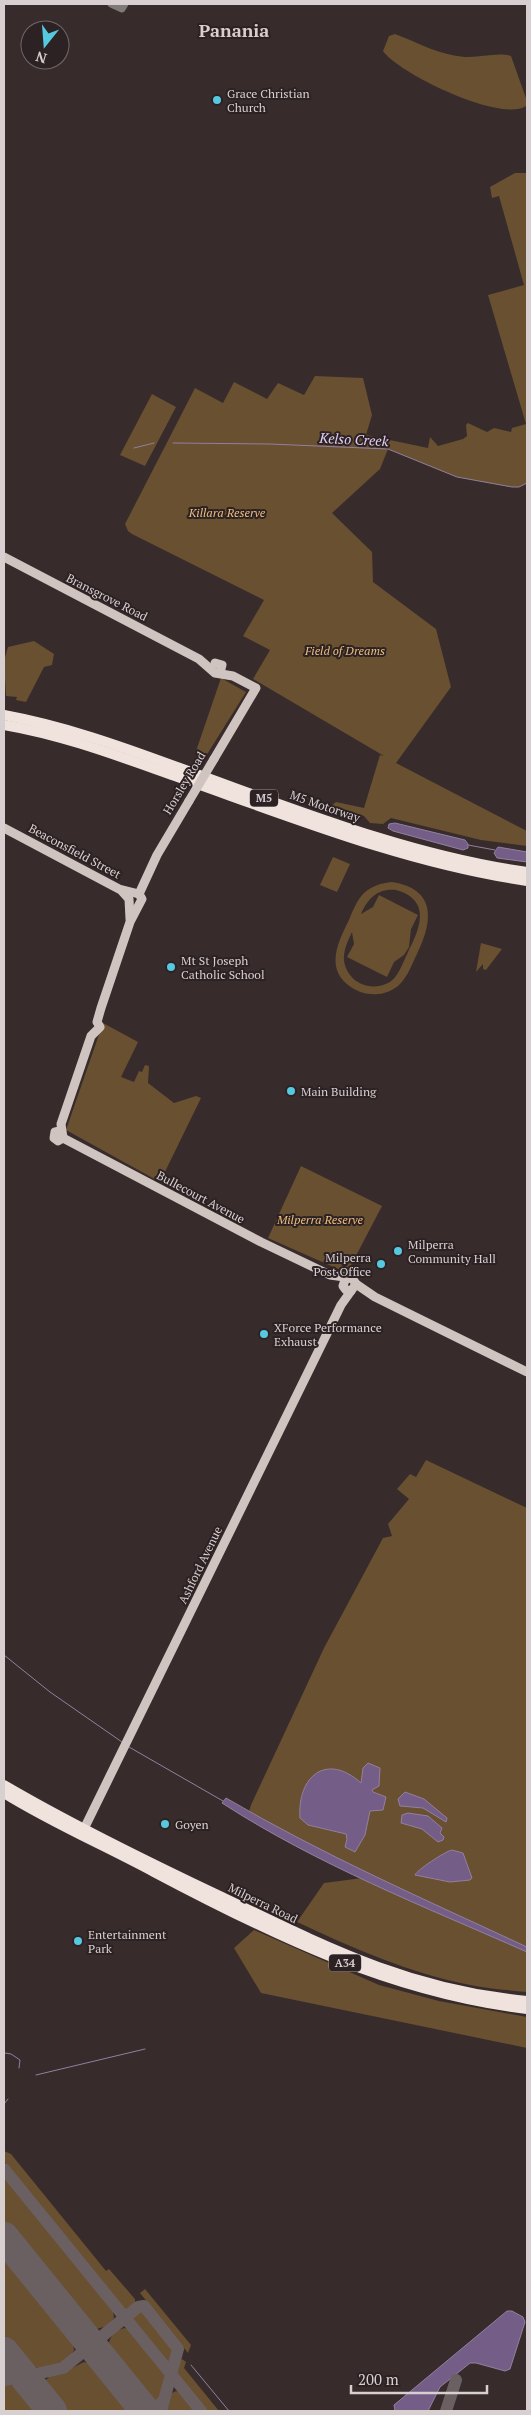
<svg xmlns="http://www.w3.org/2000/svg" width="531" height="2415" viewBox="0 0 531 2415" font-family="'PT Serif',serif">
<rect width="100%" height="100%" fill="#372b2c"/>
<g fill="#685030" fill-rule="evenodd">
<path d="M 395,34 C 419,43 439,55 465,57 C 480,58 497,52 511,56 L 527,101 L 526,106 C 502,123 399,74 383,51 L 389,36 Z"/>
<polygon points="515,173 527,173 527,483 519,487 512,487 457,477 388,449 380,469 332,513 372,552 373,582 436,629 451,687 396,763 527,831 527,846 481,840 391,818 383,824 370,823 364,816 331,806 336,802 364,808 380,755 384,756 253,679 270,650 243,636 264,600 132,534 128,531 125,524 195,388 223,403 234,382 267,399 278,383 304,395 315,376 363,378 372,415 366,435 428,448 430,437 438,446 463,439 467,436 466,425 468,423 487,432 494,428 511,432 512,428 526,424 488,295 524,285 499,196 492,198 490,187"/>
<polygon points="152,394 176,407 145,466 120,455"/>
<polygon points="34,641 54,654 52,665 44,667 26,702 16,700 17,697 6,696 4,661 8,647"/>
<polygon points="221,678 246,692 206,756 195,754"/>
<polygon points="333,857 350,864 337,892 320,885"/>
<path d="M 392,882 C 437,889 433,922 417,954 C 412,964 408,976 400,984 C 386,998 363,997 348,985 C 325,967 339,940 349,920 C 353,910 357,900 364,893 C 372,886 381,883 392,882 ZM 396,890 C 432,900 420,929 408,952 C 404,960 401,969 396,976 C 385,991 360,989 350,975 C 339,960 345,947 352,932 L 354,944 L 347,957 L 387,977 L 394,962 L 404,955 L 409,947 L 411,929 L 418,915 L 379,895 L 373,907 L 361,914 C 368,898 378,888 396,890 Z"/>
<polygon points="481,943 502,949 486,970 483,969 483,964 476,972"/>
<polygon points="103,1023 138,1042 121,1077 134,1082 139,1071 142,1072 145,1065 149,1066 148,1083 174,1103 196,1096 201,1098 160,1182 66,1130"/>
<polygon points="301,1166 382,1206 347,1273 268,1238"/>
<path d="M 426,1460 L 527,1508 L 527,1992 C 508,1990 489,1989 470,1985 C 409,1973 353,1948 297,1922 L 324,1883 L 370,1877 L 248,1815 L 251,1805 L 324,1648 L 383,1538 L 392,1536 L 388,1524 L 409,1499 L 397,1489 L 410,1474 L 416,1477 Z"/>
<polygon points="254,1930 379,1985 439,2001 527,2017 527,2048 261,1993 234,1948"/>
<polygon points="4,2151 11,2154 106,2271 109,2269 135,2299 135,2305 126,2311 4,2161"/>
<polygon points="4,2176 113,2311 114,2318 108,2326 96,2329 84,2323 4,2225"/>
<path d="M 4,2250 L 72,2335 L 74,2350 C 67,2364 40,2375 26,2363 C 18,2356 11,2344 4,2335 Z"/>
<polygon points="145,2289 191,2345 188,2353 140,2293"/>
<polygon points="143,2310 172,2345 174,2352 169,2365 132,2319 139,2311"/>
<path d="M 125,2328 L 129,2330 L 165,2376 L 160,2397 L 155,2401 L 147,2401 L 110,2354 C 106,2342 112,2330 125,2328 Z"/>
<polygon points="182,2359 186,2362 184,2368 219,2411 207,2411 176,2373 178,2363"/>
<polygon points="84,2362 99,2367 134,2411 65,2411 48,2390 46,2380 50,2376 64,2372"/>
<path d="M 4,2384 C 21,2385 28,2399 38,2411 L 4,2411 Z"/>
<polygon points="176,2391 181,2394 195,2411 165,2411 170,2394"/>
</g>
<g fill="#745e88" stroke="#92809e">
<polygon points="395,823 465,840 468,844 468,848 463,850 393,831 388,828 389,824"/>
<polygon points="498,847 527,852 527,862 497,858 494,853"/>
<path d="M 368,1763 L 380,1768 L 379,1786 L 372,1790 L 373,1792 L 386,1797 L 383,1810 L 370,1811 L 365,1835 L 355,1852 L 345,1847 L 347,1839 L 346,1834 L 308,1825 L 300,1818 C 297,1776 327,1752 361,1783 L 363,1768 Z"/>
<polygon points="405,1792 424,1799 447,1818 446,1822 423,1808 400,1806 398,1799"/>
<path d="M 226,1798 C 323,1855 426,1900 527,1947 L 527,1952 C 423,1906 318,1865 222,1803 Z"/>
<polygon points="408,1813 428,1816 442,1828 440,1833 444,1837 443,1840 438,1842 422,1829 401,1823 402,1815"/>
<path d="M 452,1850 L 463,1853 L 472,1878 L 470,1880 L 450,1882 L 415,1875 C 417,1870 444,1852 452,1850 Z"/>
<polygon points="507,2311 512,2311 523,2317 525,2322 510,2369 505,2371 476,2363 470,2363 440,2387 428,2411 395,2411 394,2405"/>
</g>
<g fill="none" stroke-linecap="round" stroke-linejoin="round">
<g stroke="#92809e" stroke-width="1">
<polyline points="173,443 270,444 388,449 457,477 512,487 519,487 527,483"/>
<polyline points="134,448 154,443"/>
<polyline points="468,845 495,850"/>
<polyline points="4,1655 50,1692 122,1742"/>
<polyline points="129,1747 223,1801"/>
<polyline points="5,2053 11,2054 20,2060 19,2068"/>
<polyline points="36,2075 145,2049"/>
<polyline points="4,2104 8,2099"/>
<polyline points="191,2365 229,2411"/>
</g>
<g stroke="#6b6061" stroke-width="12">
<polyline points="4,2169 201,2411"/>
<path d="M 70,2319 C 79,2329 87,2344 102,2337"/>
<path d="M 102,2337 C 92,2351 105,2362 113,2372"/>
<polyline points="4,2352 17,2368 26,2373 36,2374 63,2368 138,2307 144,2306 178,2349 161,2411"/>
<path d="M 4,2380 C 29,2375 37,2394 51,2411"/>
<polyline points="127,2389 147,2409 156,2408 164,2400"/>
<polyline points="446,2411 456,2380"/>
</g>
<g stroke="#6b6061" stroke-width="30">
<polyline points="4,2237 145,2411"/>
<polyline points="4,2352 52,2411"/>
</g>
<polyline stroke="#7f7977" stroke-width="7" points="111,4 122,9 125,4"/>
<g stroke="#d0c4c0" stroke-width="9">
<polyline points="4,557 199,659 215,673 233,676 256,688 214,759"/>
<polyline points="215,663 222,665 220,673"/>
<polyline points="4,828 119,889 139,894"/>
<polyline points="121,890 129,899 130,919"/>
<polyline points="139,894 157,855 189,801"/>
<polyline points="60,1131 55,1132 54,1138 58,1141 63,1138"/>
<polyline points="63,1138 261,1242 330,1275 352,1278 356,1284 351,1291 346,1290 343,1286 345,1280 349,1278"/>
<polyline points="63,1138 61,1124 91,1036 100,1027 97,1022 101,1008 130,922 142,899 139,894"/>
<polyline points="356,1284 375,1297 527,1372"/>
<polyline points="81,1835 341,1305 351,1291"/>
</g>
<g stroke="#f0e2dc" stroke-width="10">
<path d="M 4,715 C 64,726 120,746 177,767 C 292,808 406,855 527,872"/>
<path d="M 4,725 C 63,735 118,756 175,776 C 291,817 405,863 527,881"/>
<path d="M 4,1785 C 74,1826 148,1862 222,1897 C 326,1947 409,1990 527,2001"/>
<path d="M 4,1793 C 52,1823 104,1845 154,1872 C 273,1935 392,1993 527,2009"/>
</g>
<polyline stroke="#d0c4c0" stroke-width="9" points="189,801 214,759"/>
</g>
<g fill="#56c9e1" stroke="#2d2223" stroke-width="2">
<circle cx="217" cy="100" r="5"/>
<circle cx="171" cy="967" r="5"/>
<circle cx="291" cy="1091" r="5"/>
<circle cx="398" cy="1251" r="5"/>
<circle cx="381" cy="1264" r="5"/>
<circle cx="264" cy="1334" r="5"/>
<circle cx="165" cy="1824" r="5"/>
<circle cx="78" cy="1941" r="5"/>
</g>
<g text-anchor="middle" dominant-baseline="central" stroke-width="4" stroke-linejoin="round" paint-order="stroke">
<g fill="#2d2223" stroke="#a49b9c" stroke-width="1">
<rect x="250" y="789.5" width="28" height="17" rx="4"/>
<rect x="329" y="1954.5" width="32" height="17" rx="4"/>
</g>
<g font-size="11" font-weight="bold" fill="#d7cfd0">
<text x="264" y="798">M5</text>
<text x="345" y="1963">A34</text>
</g>
<g font-size="12" fill="#d7cfd0" stroke="#2d2223" text-anchor="start">
<text x="227" y="93">Grace Christian<tspan x="227" dy="14">Church</tspan></text>
<text x="181" y="960">Mt St Joseph<tspan x="181" dy="14">Catholic School</tspan></text>
<text x="301" y="1091">Main Building</text>
<text x="408" y="1244">Milperra<tspan x="408" dy="14">Community Hall</tspan></text>
<text x="371" y="1257" text-anchor="end">Milperra<tspan x="371" dy="14">Post Office</tspan></text>
<text x="274" y="1327">XForce Performance<tspan x="274" dy="14">Exhaust</tspan></text>
<text x="175" y="1824">Goyen</text>
<text x="88" y="1934">Entertainment<tspan x="88" dy="14">Park</tspan></text>
</g>
<g font-size="12" font-style="italic" fill="#ecbd7d" stroke="#2d2223">
<text x="227" y="512">Killara Reserve</text>
<text x="345" y="650">Field of Dreams</text>
<text x="320" y="1219">Milperra Reserve</text>
</g>
<g font-size="12" fill="#d7cfd0" stroke="#2d2223">
<text transform="translate(107 597) rotate(27)">Bransgrove Road</text>
<text transform="translate(184 783) rotate(-59)">Horsley Road</text>
<text transform="translate(325 806) rotate(19)">M5 Motorway</text>
<text transform="translate(75 851) rotate(28)">Beaconsfield Street</text>
<text transform="translate(201 1197) rotate(28)">Bullecourt Avenue</text>
<text transform="translate(200 1565) rotate(-64)">Ashford Avenue</text>
<text transform="translate(263 1903) rotate(26)">Milperra Road</text>
</g>
<g font-size="14" font-style="italic" fill="#e1cdf5" stroke="#2d2223">
<text transform="translate(354 439) rotate(3)">Kelso Creek</text>
</g>
<g font-size="18" font-weight="bold" fill="#ddcdcf" stroke="#2d2223">
<text x="234" y="30">Panania</text>
</g>
</g>
<rect width="531" height="2415" fill="none" stroke="#d7cfd0" stroke-width="10"/>
<g transform="translate(45 45) rotate(197)"><circle r="24" fill="#2d2223" stroke="#716768"/>
<path d="M0-4L9 19L0 12L-9 19Z" fill="#56c9e1"/>
<text y="-8" font-size="14" font-weight="bold" text-anchor="middle" fill="#d7cfd0">N</text>
</g>
<path d="M351 2385v8h136v-8" fill="none" stroke="#d7cfd0" stroke-width="2.5"/>
<text x="358" y="2385" font-size="15" fill="#d7cfd0" stroke="#2d2223" stroke-width="4" paint-order="stroke">200 m</text>
</svg>
